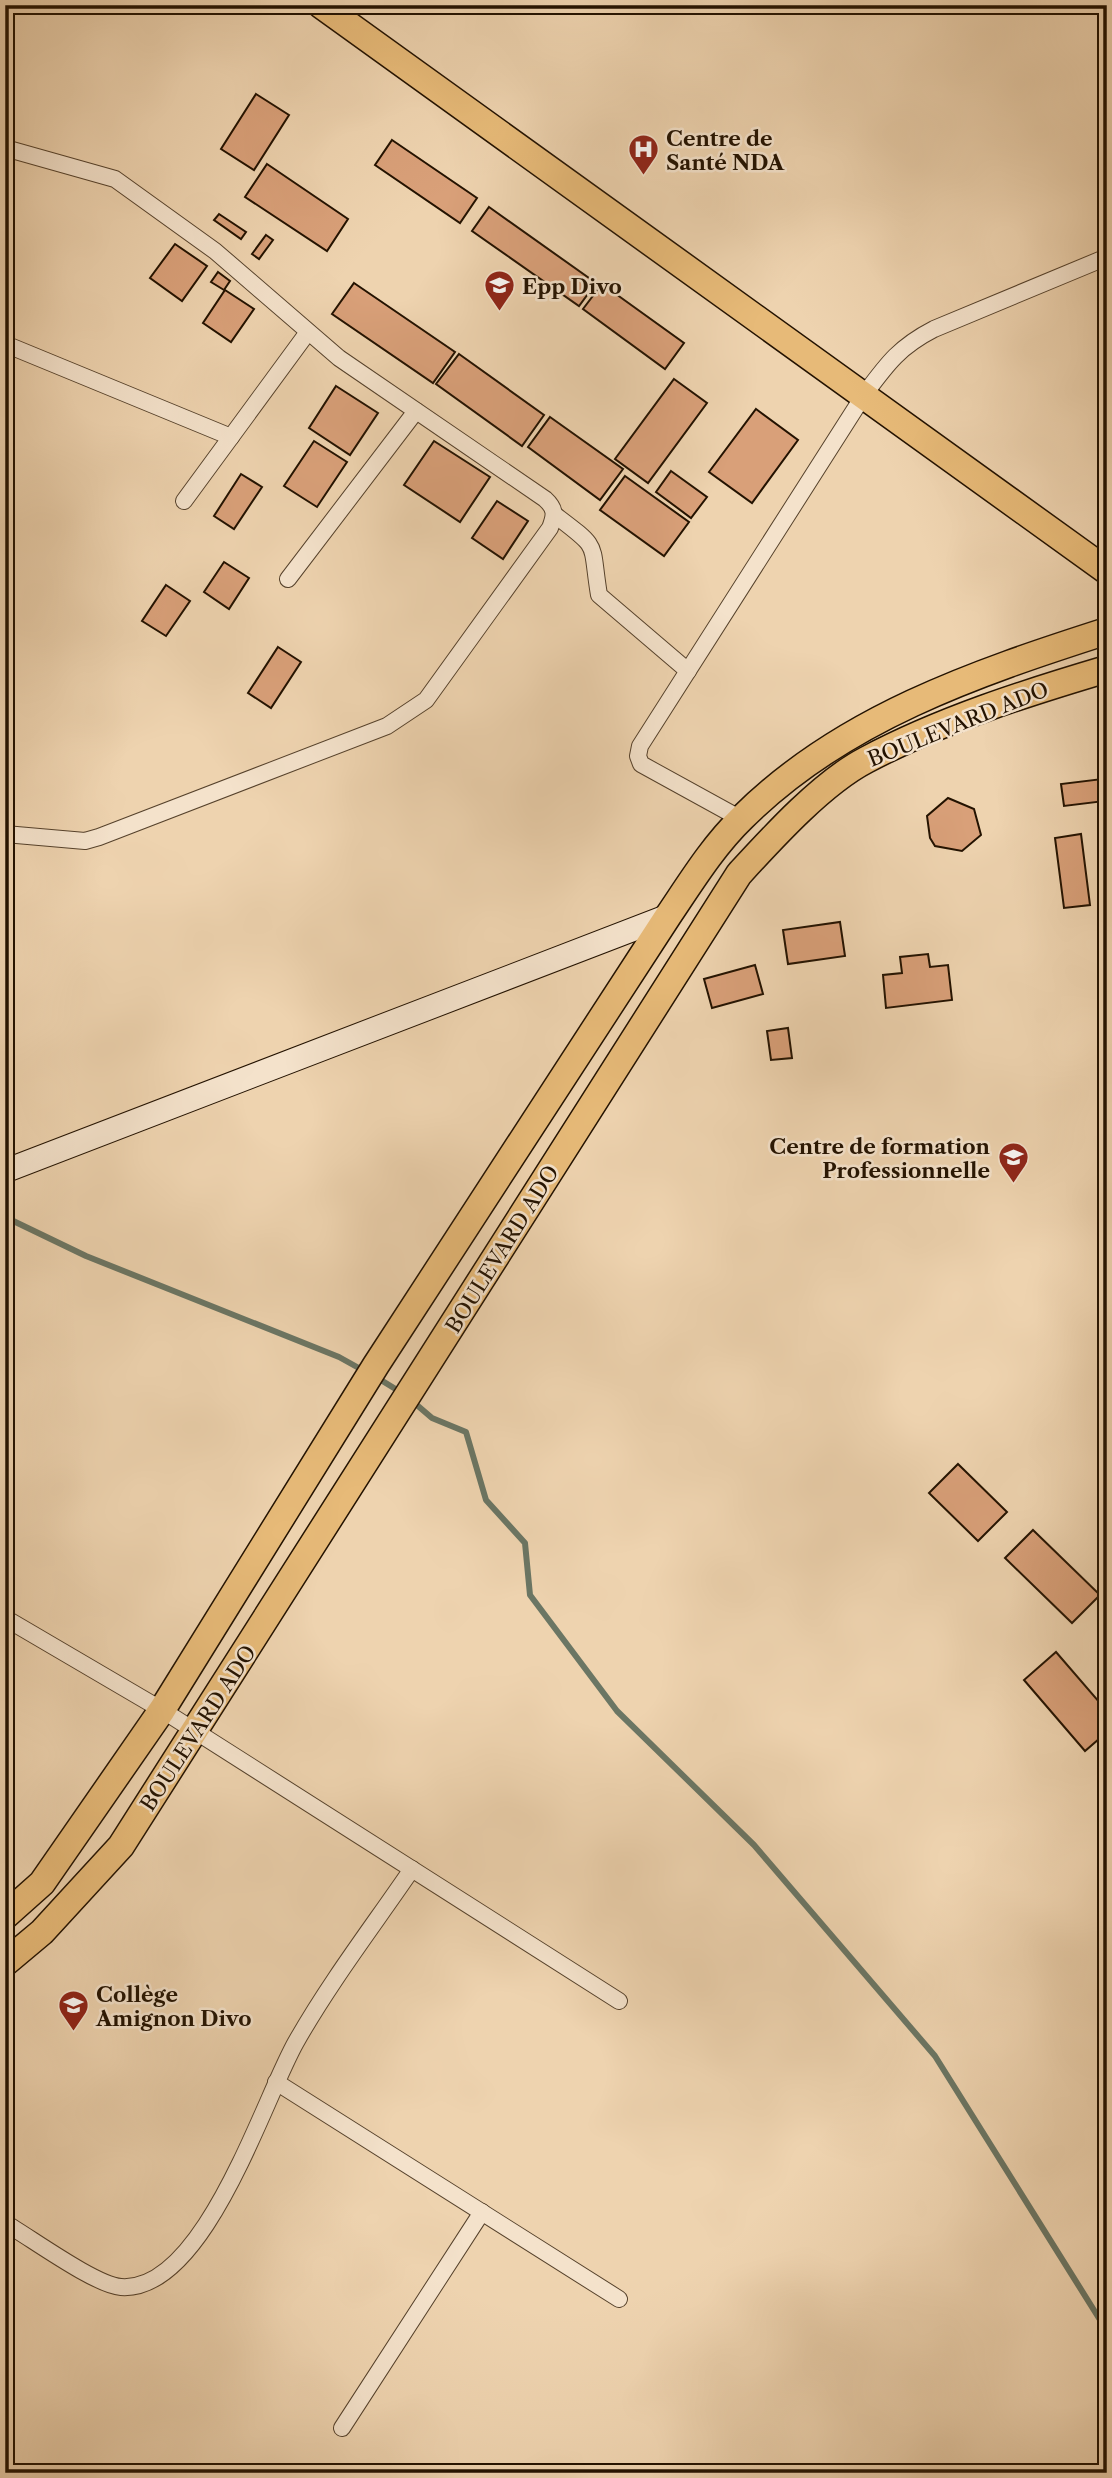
<svg xmlns="http://www.w3.org/2000/svg" width="1112" height="2478" viewBox="0 0 1112 2478" font-family="'Libre Caslon Text',serif">
<rect width="100%" height="100%" fill="#eed3af"/>
<filter id="stains"><feTurbulence type="fractalNoise" baseFrequency=".00286" numOctaves="4"/><feColorMatrix values="0 0 0 0 .2 0 0 0 0 .09 0 0 0 0 .02 0 0 0 .5 -.17"/></filter>
<radialGradient id="worn" r=".72"><stop offset=".6" stop-color="#630" stop-opacity="0"/><stop offset="1" stop-color="#630" stop-opacity=".3"/></radialGradient>
<g fill="none" stroke-linecap="round" stroke-linejoin="round">
<g stroke="#6b7664" stroke-width="6">
<polyline points="5,1217 86,1256 339,1357 366,1372"/>
<polyline points="376,1377 402,1393"/>
<polyline points="411,1400 432,1418 466,1432 486,1500 525,1543 530,1595 617,1711 754,1845 935,2056 1107,2331"/>
</g>
</g>
<g fill="#d9a079" stroke="#231200" stroke-width="2">
<polygon points="256,94 289,115 254,170 221,149"/>
<polygon points="392,140 477,198 460,223 375,165"/>
<polygon points="267,164 348,219 327,251 245,197"/>
<polygon points="489,207 596,283 579,306 472,231"/>
<polygon points="219,214 246,232 241,239 214,220"/>
<polygon points="266,235 273,240 259,259 252,254"/>
<polygon points="175,244 207,266 182,301 150,278"/>
<polygon points="218,272 230,281 224,290 211,282"/>
<polygon points="354,283 455,352 433,383 332,314"/>
<polygon points="602,284 684,343 665,369 583,309"/>
<polygon points="225,290 254,309 231,342 203,323"/>
<polygon points="459,354 544,415 522,446 436,384"/>
<polygon points="674,379 707,403 648,483 615,459"/>
<polygon points="336,386 378,413 350,455 309,428"/>
<polygon points="756,409 798,440 752,503 709,472"/>
<polygon points="550,417 623,469 600,500 528,447"/>
<polygon points="314,441 347,462 317,507 284,486"/>
<polygon points="434,441 490,477 460,522 404,485"/>
<polygon points="671,471 707,497 691,518 656,492"/>
<polygon points="241,474 262,487 234,529 214,516"/>
<polygon points="625,476 689,522 664,556 600,510"/>
<polygon points="497,501 528,521 503,559 472,538"/>
<polygon points="224,562 249,578 229,609 204,592"/>
<polygon points="166,585 190,601 166,636 142,621"/>
<polygon points="278,647 301,662 271,708 248,693"/>
<polygon points="1102,779 1105,801 1064,806 1061,784"/>
<polygon points="948,798 974,809 981,835 962,851 935,846 930,838 927,816"/>
<polygon points="1081,834 1090,905 1064,908 1055,838"/>
<polygon points="840,922 845,956 788,964 783,930"/>
<polygon points="928,954 930,967 948,965 952,1000 886,1008 883,975 902,973 900,957"/>
<polygon points="755,965 763,994 712,1008 704,979"/>
<polygon points="788,1028 792,1058 771,1060 767,1031"/>
<polygon points="958,1464 1007,1512 978,1541 929,1493"/>
<polygon points="1033,1530 1100,1595 1072,1623 1005,1558"/>
<polygon points="1056,1652 1107,1711 1107,1732 1085,1751 1024,1680"/>
</g>
<g fill="none" stroke-linecap="round" stroke-linejoin="round">
<defs>
<g id="street">
<path d="M 5,148 L 115,179 L 215,251 L 339,358 L 545,499 C 556,509 555,515 550,528 L 426,700 L 387,726 L 99,837 L 85,841 L 5,834"/>
<polyline points="5,344 231,437"/>
<polyline points="184,501 308,332"/>
<path d="M 555,515 C 601,550 590,540 599,595 L 688,671"/>
<polyline points="288,579 416,411"/>
<path d="M 741,819 L 641,764 L 638,756 L 640,746 L 864,395 C 887,364 899,347 934,329 L 1107,257"/>
<polyline points="5,1618 162,1710 619,2001"/>
<polyline points="276,2082 619,2299"/>
<path d="M 5,2223 C 31,2238 95,2285 121,2287 C 204,2293 263,2100 296,2042 C 330,1982 373,1926 412,1869"/>
<polyline points="342,2428 482,2212"/>
</g>
<polyline id="secondary" points="5,1171 668,916"/>
<g id="primary">
<polyline points="321,5 1107,571"/>
<path d="M 5,1916 L 42,1883 L 162,1710 L 376,1365 L 668,916 C 691,882 713,846 742,818 C 841,719 976,673 1107,631"/>
<path d="M 5,1963 L 42,1932 L 121,1846 L 739,874 C 773,837 822,783 866,760 C 941,720 1026,693 1107,669"/>
</g>
</defs>
<use href="#street" stroke="#56422c" stroke-width="18"/>
<use href="#secondary" stroke="#231200" stroke-width="25"/>
<use href="#primary" stroke="#231200" stroke-width="29"/>
<use href="#street" stroke="#f4e2cb" stroke-width="16"/>
<use href="#secondary" stroke="#f4e2cb" stroke-width="23"/>
<use href="#primary" stroke="#e7ba78" stroke-width="26"/>
</g>
<defs>
<symbol id="hospital-pin" viewBox="-11 -11 22 30"><path d="M0 17L-7.5 6A9.5 9.5 0 1 1 7.5 6Z" fill="#8f2418" stroke="#f4e2cb"/><path d="M-5-5h3v3.5h4V-5h3V5h-3V1.5h-4V5h-3Z" fill="#fff"/></symbol>
<symbol id="school-pin" viewBox="-11 -11 22 30"><path d="M0 17L-7.5 6A9.5 9.5 0 1 1 7.5 6Z" fill="#8f2418" stroke="#f4e2cb"/><path d="M0-5L7-2L0 1L-7-2ZM-4 1L0 2.5L4 1V4Q0 6-4 4Z" fill="#fff"/></symbol>
<symbol id="university-pin" viewBox="-11 -11 22 30"><path d="M0 17L-7.5 6A9.5 9.5 0 1 1 7.5 6Z" fill="#8f2418" stroke="#f4e2cb"/><path d="M0-5L7-2L0 1L-7-2ZM-4 1L0 2.5L4 1V4Q0 6-4 4Z" fill="#fff"/></symbol>
</defs>
<g fill-rule="evenodd">
<use href="#hospital-pin" x="626" y="132" width="35" height="47"/>
<use href="#school-pin" x="482" y="268" width="35" height="47"/>
<use href="#school-pin" x="996" y="1140" width="35" height="47"/>
<use href="#university-pin" x="56" y="1988" width="35" height="47"/>
</g>
<g text-anchor="middle" dominant-baseline="central" stroke-width="5" stroke-linejoin="round" paint-order="stroke">
<g font-size="21" font-weight="bold" fill="#231200" stroke="#f4e2cb" text-anchor="start">
<text x="666" y="138">Centre de<tspan x="666" dy="24">Santé NDA</tspan></text>
<text x="522" y="286">Epp Divo</text>
<text x="990" y="1146" text-anchor="end">Centre de formation<tspan x="990" dy="24">Professionnelle</tspan></text>
<text x="96" y="1994">Collège<tspan x="96" dy="24">Amignon Divo</tspan></text>
</g>
<g font-size="21" fill="#231200" stroke="#f4e2cb">
<text transform="translate(958 724) rotate(-22)">BOULEVARD ADO</text>
<text transform="translate(502 1249) rotate(-58)">BOULEVARD ADO</text>
<text transform="translate(198 1728) rotate(-57)">BOULEVARD ADO</text>
</g>
</g>
<rect width="1112" height="2478" fill="none" stroke="#eed3af" stroke-width="28"/>
<rect x="7" y="7" width="1098" height="2464" fill="none" stroke="#231200" stroke-width="3.5"/>
<rect x="14" y="14" width="1084" height="2450" fill="none" stroke="#231200" stroke-width="2"/>
<rect width="100%" height="100%" filter="url(#stains)"/>
<rect width="100%" height="100%" fill="url(#worn)"/>
</svg>
